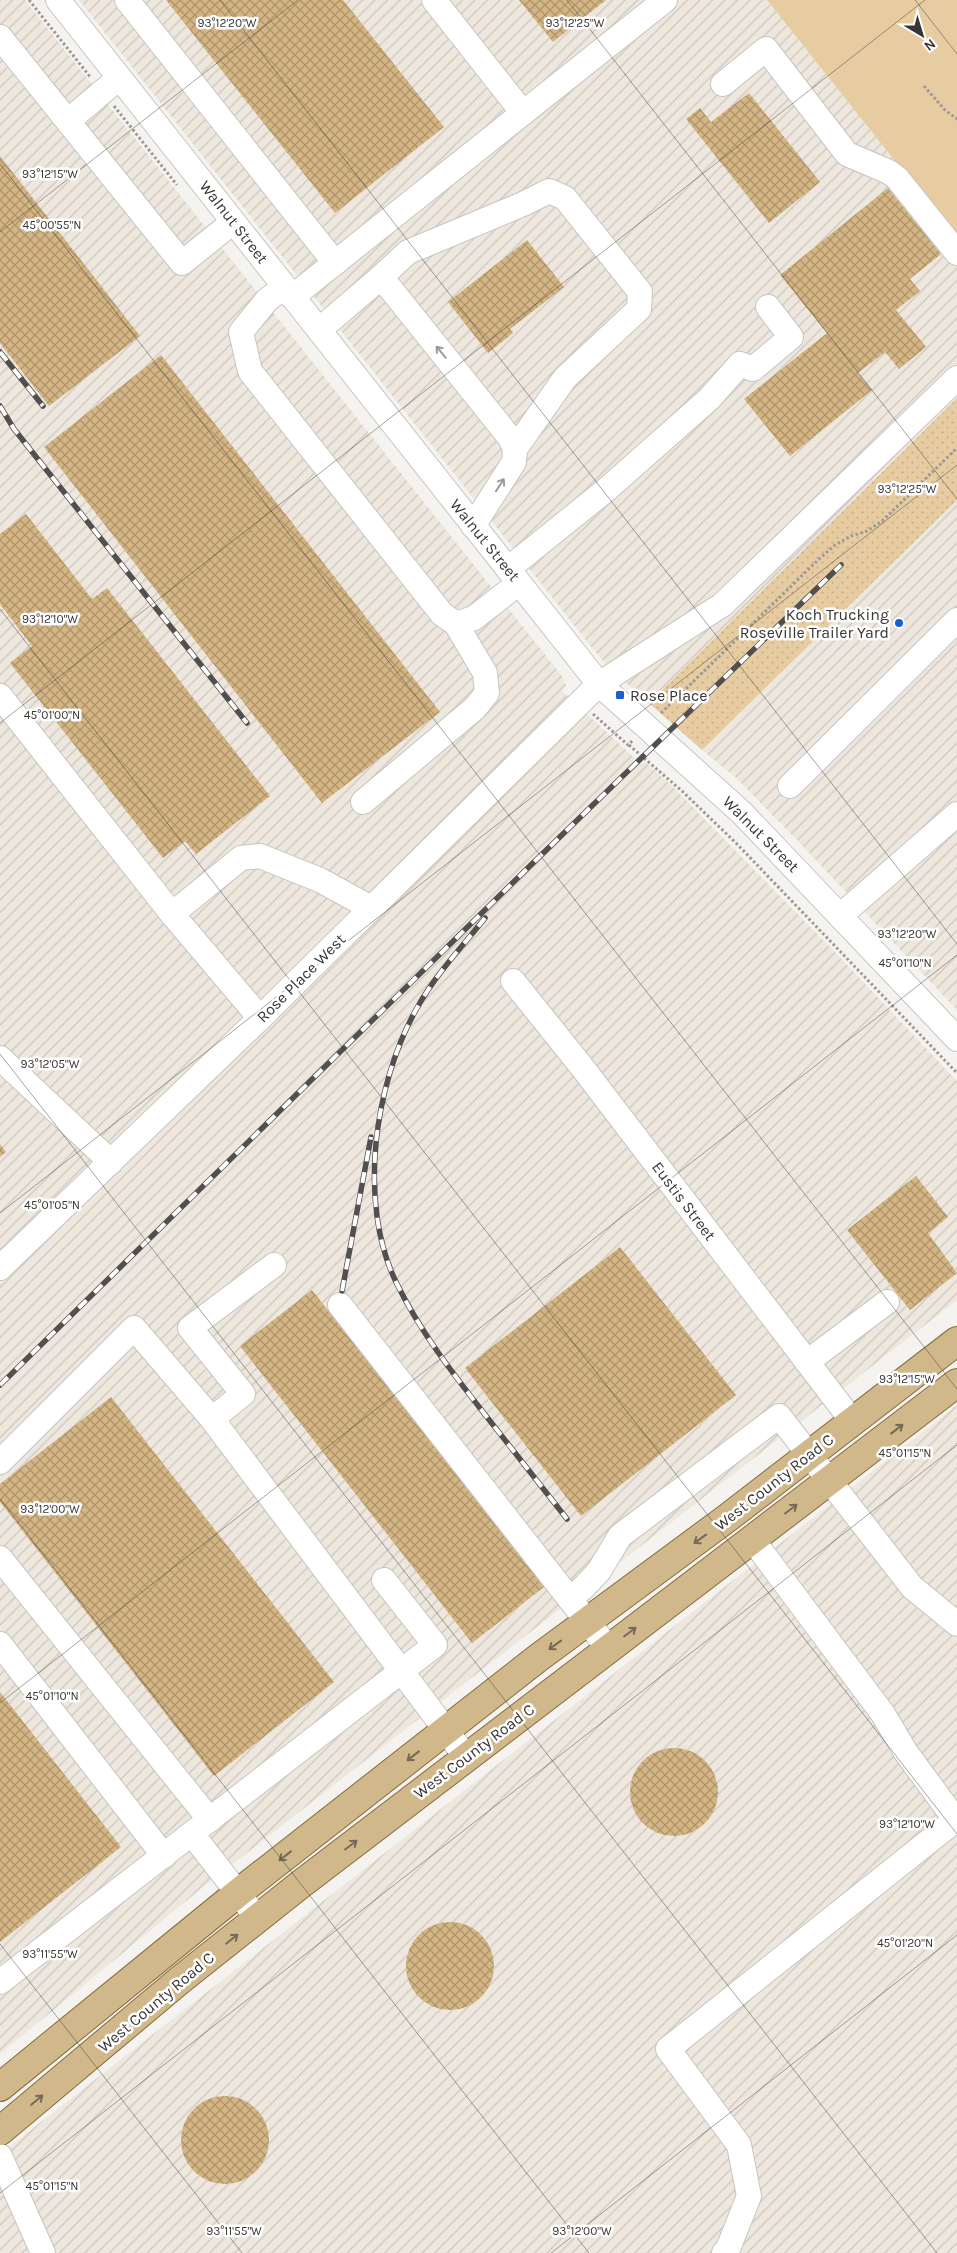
<svg xmlns="http://www.w3.org/2000/svg" width="957" height="2253" viewBox="0 0 957 2253" font-family="Karla,sans-serif">
<defs>
<pattern id="industrial-furrows" width="10" height="10" patternUnits="userSpaceOnUse" patternTransform="scale(1.25)"><rect width="10" height="10" fill="#ede7de"/><path d="M-1 1l2-2M0 10L10 0M9 11l2-2" fill="none" stroke="#ccc7bf"/></pattern>
<pattern id="park-dots" width="8" height="8" patternUnits="userSpaceOnUse" patternTransform="scale(1.25)"><rect width="8" height="8" fill="#e7cca2"/><path d="M2 2h.1M6 6h.1" fill="none" stroke="#c7b08c" stroke-width="1.8" stroke-linecap="round"/></pattern>
<pattern id="building-cross-hatch" width="8" height="8" patternUnits="userSpaceOnUse" patternTransform="scale(1.25)"><rect width="8" height="8" fill="#d4b583"/><path d="M0 0l8 8M0 8l8-8" fill="none" stroke="#ad946c"/></pattern>
</defs>
<rect width="100%" height="100%" fill="#f5f3f0"/>
<g fill="url(#industrial-furrows)">
<polygon points="0,0 25,0 562,676 566,685 562,691 641,764 645,762 670,784 831,948 957,1081 957,1300 208,1883 0,2054"/>
<polygon points="79,0 767,0 957,239 957,398 649,703 612,671 593,649"/>
<polygon points="957,500 957,1010 795,838 734,776 702,750"/>
<polygon points="957,1405 957,2253 0,2253 0,2154"/>
</g>
<polygon fill="#e7cca2" points="767,0 957,0 957,239"/>
<polygon fill="url(#park-dots)" points="957,398 957,500 702,750 649,703"/>
<g fill="url(#building-cross-hatch)">
<polygon points="166,0 343,0 444,127 335,213"/>
<polygon points="519,0 606,0 553,42"/>
<polygon points="749,93 820,182 769,223 686,119 700,108 711,122"/>
<polygon points="0,156 140,336 49,406 0,343"/>
<polygon points="888,188 941,254 910,279 920,291 896,310 926,347 899,369 885,352 858,373 872,390 790,456 744,399 827,333 780,275"/>
<polygon points="527,240 564,287 510,329 513,333 488,353 448,302"/>
<polygon points="161,355 440,712 322,803 44,447"/>
<polygon points="26,514 92,599 107,588 270,796 196,854 185,841 163,858 10,663 32,646 0,604 0,534"/>
<polygon points="0,1144 6,1152 0,1157"/>
<polygon points="916,1176 948,1217 928,1233 957,1273 910,1310 847,1230"/>
<polygon points="620,1247 736,1395 581,1516 465,1368"/>
<polygon points="312,1290 544,1587 472,1643 240,1346"/>
<polygon points="111,1397 334,1682 214,1776 0,1502 0,1484"/>
<polygon points="0,1692 121,1847 0,1942"/>
<circle cx="674" cy="1792" r="44"/>
<circle cx="450" cy="1966" r="44"/>
<circle cx="225" cy="2140" r="44"/>
</g>
<g fill="none" stroke-linecap="round" stroke-linejoin="round">
<defs>
<g id="minor">
<polyline points="58,0 599,684 742,813 957,1039"/>
<polyline points="127,0 335,263"/>
<polyline points="434,0 523,113"/>
<polyline points="0,37 182,263 233,222"/>
<polyline points="723,84 766,49 847,154 889,172 897,178 957,253"/>
<polyline points="68,121 119,78"/>
<polyline points="380,278 408,252 523,204 549,191 565,198 640,292 639,309 565,378 515,449"/>
<polyline points="284,287 267,300 241,332 250,371 442,614 456,624 474,618 519,583"/>
<polyline points="292,297 665,0"/>
<polyline points="319,330 380,278 390,288 510,438 515,449 514,462 473,526"/>
<polyline points="508,569 606,490 709,399 740,364 753,369 791,337 768,307"/>
<polyline points="0,696 172,914"/>
<polyline points="790,786 957,620"/>
<polyline points="363,802 475,708 487,693 485,673 456,624"/>
<polyline points="840,916 957,814"/>
<polyline points="513,981 582,1067 853,1422"/>
<polyline points="260,1018 172,914 241,858 260,856 320,880 371,908"/>
<polyline points="0,1058 111,1162"/>
<polyline points="0,1268 257,1021 599,684 722,605 957,378"/>
<polyline points="340,1305 608,1648"/>
<polyline points="807,1362 887,1302"/>
<polyline points="212,1419 243,1394 190,1328 274,1265"/>
<polyline points="0,1462 134,1328 212,1419 466,1757"/>
<polyline points="752,1539 883,1714 905,1751 957,1822"/>
<polyline points="0,1558 210,1820"/>
<polyline points="569,1598 582,1589 599,1571 620,1536 779,1416 912,1587 957,1624"/>
<polyline points="0,1644 164,1856"/>
<polyline points="192,1834 258,1919"/>
<polyline points="0,1982 435,1645 384,1580"/>
<polyline points="0,2156 43,2253"/>
<polyline points="724,2253 728,2249 749,2196 739,2145 668,2049 957,1819"/>
</g>
<g id="major">
<polyline points="0,2087 238,1893 538,1658 726,1519 957,1341"/>
<polyline points="0,2131 180,1980 301,1884 957,1383"/>
</g>
</defs>
<use href="#minor" stroke="#c7c5c2" stroke-width="26"/>
<use href="#major" stroke="#876b3b" stroke-width="30"/>
<g stroke="#9a9997" stroke-width="3" stroke-dasharray="2.5 2.5" stroke-linecap="butt">
<polyline points="29,0 91,78"/>
<polyline points="924,86 945,110 957,119"/>
<polyline points="114,106 177,185"/>
<polyline points="661,713 818,560 835,545 851,536 867,531 882,521 957,448"/>
<polyline points="593,714 628,745 633,740"/>
<polyline points="629,745 682,791 736,843 957,1073"/>
</g>
<use href="#minor" stroke="#fff" stroke-width="24"/>
<use href="#major" stroke="#d1b88b" stroke-width="28"/>
<defs>
<g id="rail">
<polyline points="0,352 43,406"/>
<polyline points="0,406 14,429 247,723"/>
<path d="M 485,918 C 462,947 435,975 417,1008 C 374,1084 357,1204 397,1284 C 420,1331 451,1371 483,1412 C 511,1448 539,1483 567,1519"/>
<polyline points="342,1291 371,1137"/>
<polyline points="0,1385 536,860 841,565"/>
</g>
</defs>
<use href="#rail" stroke="#51504e" stroke-width="5.5"/>
<use href="#rail" stroke="#fff" stroke-width="4" stroke-dasharray="11" stroke-linecap="butt"/>
</g>
<defs><path id="oneway-shaft" d="M-6 0H5M1.5-3L5.5 0L1.5 3" fill="none" stroke-width="1.6" stroke-linecap="round" stroke-linejoin="round" transform="scale(1.25)"/></defs>
<g stroke="#9b9a9a">
<use href="#oneway-shaft" transform="translate(441 352) rotate(-129)"/>
<use href="#oneway-shaft" transform="translate(500 485) rotate(-57)"/>
</g>
<g stroke="#756a57">
<use href="#oneway-shaft" transform="translate(897 1429) rotate(-38)"/>
<use href="#oneway-shaft" transform="translate(791 1509) rotate(-37)"/>
<use href="#oneway-shaft" transform="translate(700 1539) rotate(144)"/>
<use href="#oneway-shaft" transform="translate(630 1632) rotate(-37)"/>
<use href="#oneway-shaft" transform="translate(555 1645) rotate(144)"/>
<use href="#oneway-shaft" transform="translate(413 1756) rotate(142)"/>
<use href="#oneway-shaft" transform="translate(351 1845) rotate(-37)"/>
<use href="#oneway-shaft" transform="translate(285 1856) rotate(142)"/>
<use href="#oneway-shaft" transform="translate(232 1939) rotate(-39)"/>
<use href="#oneway-shaft" transform="translate(37 2100) rotate(-40)"/>
</g>
<path fill="none" stroke="#373635" stroke-width="1" stroke-opacity="0.45" d="M 220,0 L 957,944M 567,0 L 957,499M 915,0 L 957,54M 0,164 L 957,1389M 0,232 L 298,0M 0,609 L 957,1834M 0,723 L 925,0M 0,1054 L 937,2253M 0,1213 L 957,465M 0,1499 L 589,2253M 0,1703 L 957,955M 0,1944 L 242,2253M 0,2193 L 957,1445M 551,2253 L 957,1935"/>
<g fill="#1a60cb" stroke="#fff" stroke-width="2">
<circle cx="899" cy="623" r="5"/>
<rect x="615" y="690" width="10" height="10" rx="2.5"/>
</g>
<g text-anchor="middle" dominant-baseline="central" stroke-width="5" stroke-linejoin="round" paint-order="stroke">
<g font-size="16" fill="#373635" stroke="#fff">
<text transform="translate(234 222) rotate(52)">Walnut Street</text>
<text transform="translate(485 540) rotate(51)">Walnut Street</text>
<text transform="translate(761 834) rotate(45)">Walnut Street</text>
<text transform="translate(301 978) rotate(-45)">Rose Place West</text>
<text transform="translate(684 1201) rotate(53)">Eustis Street</text>
<text transform="translate(774 1482) rotate(-38)">West County Road C</text>
<text transform="translate(474 1751) rotate(-37)">West County Road C</text>
<text transform="translate(156 2002) rotate(-40)">West County Road C</text>
</g>
<g font-size="16" fill="#373635" stroke="#fff" text-anchor="end">
<text x="889" y="614">Koch Trucking<tspan x="889" dy="18">Roseville Trailer Yard</tspan></text>
<text x="630" y="695" text-anchor="start">Rose Place</text>
</g>
</g>
<g font-size="12" text-anchor="middle" fill="#373635" stroke="#fff" stroke-width="5" stroke-linejoin="round" paint-order="stroke">
<text x="575" y="27">93°12'25"W</text>
<text x="227" y="27">93°12'20"W</text>
<text x="50" y="178">93°12'15"W</text>
<text x="52" y="229">45°00'55"N</text>
<text x="907" y="493">93°12'25"W</text>
<text x="50" y="623">93°12'10"W</text>
<text x="52" y="719">45°01'00"N</text>
<text x="907" y="938">93°12'20"W</text>
<text x="905" y="967">45°01'10"N</text>
<text x="50" y="1068">93°12'05"W</text>
<text x="52" y="1209">45°01'05"N</text>
<text x="907" y="1383">93°12'15"W</text>
<text x="905" y="1457">45°01'15"N</text>
<text x="50" y="1513">93°12'00"W</text>
<text x="52" y="1700">45°01'10"N</text>
<text x="907" y="1828">93°12'10"W</text>
<text x="905" y="1947">45°01'20"N</text>
<text x="50" y="1958">93°11'55"W</text>
<text x="52" y="2190">45°01'15"N</text>
<text x="234" y="2235">93°11'55"W</text>
<text x="582" y="2235">93°12'00"W</text>
</g>
<g transform="translate(922 35) rotate(142)" stroke="#ffffff" stroke-width="4" paint-order="stroke">
<path d="M0-4L9 19L0 12L-9 19Z" fill="#373635"/>
<text y="-8" font-size="14" font-weight="bold" text-anchor="middle" fill="#373635">N</text>
</g>
</svg>
